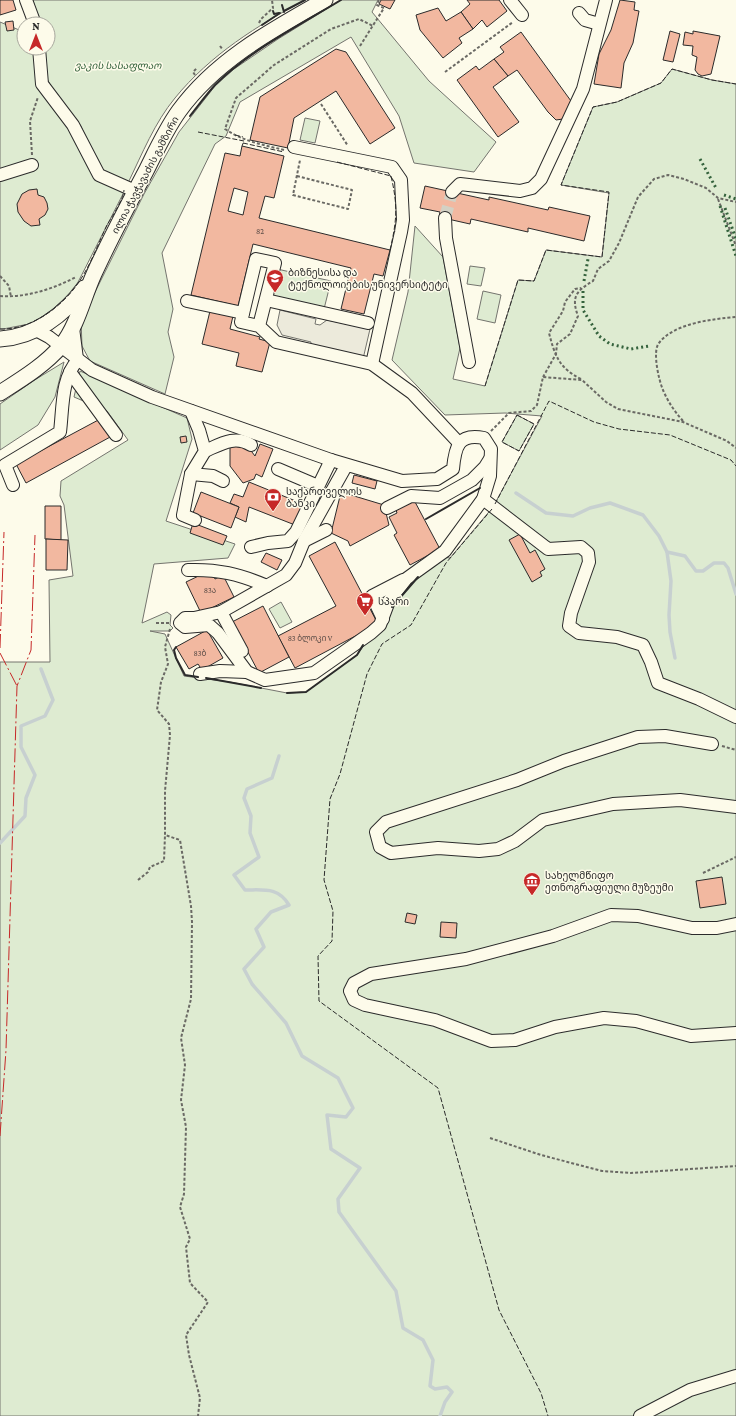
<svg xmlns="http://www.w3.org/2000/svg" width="736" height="1416" viewBox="0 0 736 1416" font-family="'Crimson Pro','Noto Sans Georgian',serif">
<rect width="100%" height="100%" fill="#fdfbea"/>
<g fill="#deebd1" stroke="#74746e">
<path d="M 33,0 L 305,0 C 258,25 210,55 175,98 C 155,122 142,154 128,183 L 100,172 L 81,126 L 52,88 L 46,77 L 42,48 L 48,48 L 48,24 L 39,24 Z"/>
<polygon points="341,0 378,0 372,12 429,81 496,142 474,172 414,163 399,116 351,37 240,102 226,136 215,144 162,253 173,309 168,332 174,357 165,394 90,361 82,346 81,320 144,194 179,132 215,86 234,69 278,39"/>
<polygon points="0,22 24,32 24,48 33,48 56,107 84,156 124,192 74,290 53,309 40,318 29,324 3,329 0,329"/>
<polygon points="672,69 712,80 736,84 736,1416 0,1416 0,662 50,662 49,580 73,576 64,505 60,496 61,481 128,440 107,411 74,397 80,371 187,418 192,439 166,521 235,544 228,558 154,564 142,623 167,612 171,615 170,625 173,628 170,631 150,631 165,634 184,676 230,682 287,693 306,692 357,655 401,595 420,574 443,557 450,558 493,507 542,416 505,413 445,415 392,360 408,292 415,226 443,257 460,348 453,379 485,386 518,280 534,281 546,250 602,257 609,193 561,185 593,107 617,102 661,83"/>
<polygon points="305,118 320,121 315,143 300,140"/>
<polygon points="470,266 485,268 481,286 467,284"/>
<polygon points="277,269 331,281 324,309 271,296"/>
<polygon points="483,291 501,295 495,323 477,319"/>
<polygon points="64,362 55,397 38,425 0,450 0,404 33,381"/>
<polygon points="517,415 534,424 519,451 502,442"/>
<polygon points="281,602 292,622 280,628 269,609"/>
</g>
<polygon fill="#eceadb" stroke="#74746e" points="280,310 316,319 315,324 320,325 327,320 370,329 363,359 310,347 311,342 282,335 277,325"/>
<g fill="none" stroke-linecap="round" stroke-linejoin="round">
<g stroke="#c7d0d0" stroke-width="3.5">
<polyline points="516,493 546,513 573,516 590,508 610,503 643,515 659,536 667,552 685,556 696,571 703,571 714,563 724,563 728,568 736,594"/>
<polyline points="667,552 671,581 669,615 670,632 675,658"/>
<path d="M 279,756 L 272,778 L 247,789 L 244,798 L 251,816 L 250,833 L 259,857 L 234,875 L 245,890 C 264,890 278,887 289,905 L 271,912 L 256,929 L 264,947 L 244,969 L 252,984 L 286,1023 L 302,1056 L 338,1078 L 353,1108 L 346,1117 L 327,1115 L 331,1149 L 360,1168 L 338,1199 L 339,1212 L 396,1291 L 403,1328 L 423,1340 L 433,1360 L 430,1386 L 435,1389 L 447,1387 L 452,1392 L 445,1402 L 440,1416"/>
<polyline points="0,843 25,816 26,798 35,775 21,747 21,726 45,716 53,700 41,669"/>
</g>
</g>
<g fill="#f2b8a0" stroke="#2b2b2b" fill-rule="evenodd">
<polygon points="0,0 13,0 16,10 0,15"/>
<polygon points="381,0 395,0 390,9 379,4"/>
<polygon points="467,0 499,0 507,11 487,27 482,20 473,29 461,12 470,4"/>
<polygon points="620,0 635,2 634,10 639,11 633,43 624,63 621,88 594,84 599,54 611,30"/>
<polygon points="438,8 446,21 461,12 473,29 459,38 462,43 443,58 420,30 416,15"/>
<polygon points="13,21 14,30 7,31 5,22"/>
<polygon points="670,31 680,34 673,62 663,60"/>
<polygon points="693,31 720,36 711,74 702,76 698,74 695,70 697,57 692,55 693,46 683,45 685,32 693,34"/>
<polygon points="521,32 571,101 563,119 556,120 548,112 517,70 508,76 494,59 504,52 500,47"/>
<polygon points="336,49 346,52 395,128 370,144 336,91 294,118 288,148 250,140 260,97"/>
<polygon points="494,59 508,76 493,87 519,122 498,137 457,80 476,66 479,70"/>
<path d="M 242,146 L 284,156 L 274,198 L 265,196 L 259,218 L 390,250 L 383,276 L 374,274 L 364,314 L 341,309 L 351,268 L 253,244 L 238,306 L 191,295 L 225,153 L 240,156 ZM 234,188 L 248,192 L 243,215 L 228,211 Z"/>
<polygon points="425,186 489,200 489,197 548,210 549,207 590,216 584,241 528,228 528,232 471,219 470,224 439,217 440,212 420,208"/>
<polygon points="37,189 38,195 44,197 47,203 48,209 45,215 39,219 40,225 31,226 24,221 18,212 17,204 22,194 29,190"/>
<polygon points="210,311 233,316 230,329 260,337 259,339 270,342 262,372 236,366 239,353 202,344"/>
<polygon points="102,418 112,436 26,483 16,464"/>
<polygon points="186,436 187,442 181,443 180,437"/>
<polygon points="245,443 255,456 260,444 273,449 262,477 256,474 254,479 243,483 230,466 230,447"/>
<polygon points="354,475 377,481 375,489 352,483"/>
<polygon points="249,482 303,504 295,525 249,507 246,522 235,517 239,507 230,503 234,494 243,497"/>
<polygon points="201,492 239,507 231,528 193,513"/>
<polygon points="341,492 384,505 389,525 350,546 348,541 331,533"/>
<polygon points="414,500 440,549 410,565 394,535 397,533 389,517 397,513 396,510"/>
<polygon points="45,506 61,506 61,540 45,539"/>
<polygon points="193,523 227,536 223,545 190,533"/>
<polygon points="520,534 530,553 535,550 545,569 540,572 542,576 532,582 509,540"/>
<polygon points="46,539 68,540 67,570 46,570"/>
<polygon points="335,542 378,624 295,668 278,636 336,606 309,556"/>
<polygon points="266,553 282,560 277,570 261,562"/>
<polygon points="211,570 215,579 223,575 234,597 201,613 186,582"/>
<polygon points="263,606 289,657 259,673 232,622"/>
<polygon points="207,630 223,658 202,670 198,664 189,669 176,647"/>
<polygon points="722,877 726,904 700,908 696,881"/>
<polygon points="407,913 417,915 415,924 405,922"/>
<polygon points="441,922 457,923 456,938 440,937"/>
</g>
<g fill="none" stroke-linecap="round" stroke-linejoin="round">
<polyline stroke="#d3d1c4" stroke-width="12" stroke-dasharray="12 6" stroke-linecap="butt" points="445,218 452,192"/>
<defs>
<g id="minor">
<polyline points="26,0 35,24"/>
<polyline points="510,0 522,15"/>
<polyline points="579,13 585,20 599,24"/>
<polyline points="39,48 42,84 73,125 99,175 135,191"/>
<polyline points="294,147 392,167 401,180 403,220 401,232 372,364"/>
<polyline points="0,175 32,165"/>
<polyline points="452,192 460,184 520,191 532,188 541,179 583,89 606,0"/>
<polyline points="445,218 446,238 469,362"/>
<polyline points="266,300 368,323"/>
<polyline points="187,301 243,313"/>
<polyline points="259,326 275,263 256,259 241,322 259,326 276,342 372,364 412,393 459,443"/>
<polyline points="73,328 77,359"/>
<path d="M 36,330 L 49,337 L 92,370 L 152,397 L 331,460 L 402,481 L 437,479 L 453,469 C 455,447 458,433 484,438 L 491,449 L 490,476 L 483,499 L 445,551 L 406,579 L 389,601 L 380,625 L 371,633 L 314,673 L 265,680 L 247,672 L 218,633 L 209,625 L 185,627 L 180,623 L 185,618 L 194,618 L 221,612 L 286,575 L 295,563 L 304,541 L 346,466"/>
<polyline points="70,372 116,435"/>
<polyline points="191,411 199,430 205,451 191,474 183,515 195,520"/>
<path d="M 205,451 C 221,444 235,435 251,445"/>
<polyline points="278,469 318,486"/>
<polyline points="191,474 213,476 223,481"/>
<path d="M 13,485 L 5,465 L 60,432 C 63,408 61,378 78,360"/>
<polyline points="483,499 548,549 581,547 588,553 589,562 571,613 569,626 579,633 617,637 643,645 651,662 658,683 699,699 736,717"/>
<polyline points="387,508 411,496 440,498 472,480 485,467 490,459"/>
<polyline points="304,541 326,530"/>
<polyline points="251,547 268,543 288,541 296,532 331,460"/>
<path d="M 188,570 C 218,569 239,574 267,586"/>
<polyline points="221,612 242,651"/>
<polyline points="383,619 372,596 403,580"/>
<polyline points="200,674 220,671 247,672"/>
<polyline points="712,744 665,736 638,737 564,761 517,780 386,822 376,832 380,847 391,853 438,848 479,851 498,849 515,841 543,820 613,804 680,800 736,807"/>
<polyline points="736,924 717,928 692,928 638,916 611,915 553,936 466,959 371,974 354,983 350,991 354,1000 365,1005 435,1020 491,1041 515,1040 555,1027 604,1018 636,1021 691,1036 736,1033"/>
<polyline points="640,1416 690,1390 736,1376"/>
</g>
<g id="major">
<path d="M 0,339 C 35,337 64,315 84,288"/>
<path d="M 0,393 C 22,379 45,365 62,345 C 78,324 83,298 94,274 C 110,239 128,205 146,171 C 156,151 166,129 179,111 C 216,60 272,30 325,0"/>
</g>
</defs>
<use href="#minor" stroke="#2b2b2b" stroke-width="14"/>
<use href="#major" stroke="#2b2b2b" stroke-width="17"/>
<g stroke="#6a6964" stroke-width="2" stroke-dasharray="3 2" stroke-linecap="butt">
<polyline points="259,23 261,19 273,8 272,0"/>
<polyline points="220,46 223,50"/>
<polyline points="360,46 384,8 377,5 379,0"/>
<polyline points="445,72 513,22"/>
<polyline points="195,75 193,72 197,68"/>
<polyline points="321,104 348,146"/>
<path d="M 284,150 C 264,145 242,141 225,129 L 236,98 L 274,65 L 331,29 L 359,19 L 373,26"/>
<polyline points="32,155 30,121 38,97"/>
<polyline points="297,176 352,190 348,209 293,195 300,160"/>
<polyline points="718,199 736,246"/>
<polyline points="0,276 9,286 11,297"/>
<path d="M 0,296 C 26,298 53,289 76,277"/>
<path d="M 543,377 L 556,354 L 557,344 L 570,334 L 578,316 C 571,297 576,291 593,281 L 598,269 L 609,261 L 619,243 L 638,197 L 654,179 L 668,175 L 684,179 L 706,188 L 718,198 L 736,202"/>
<path d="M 581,379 C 559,368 555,356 549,333 L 563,311 L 565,302 L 575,289 L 581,288"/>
<path d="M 683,421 C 675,412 668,402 663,390 C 659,381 652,351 659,343 C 674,323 713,319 736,317"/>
<polyline points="491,431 509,413 531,411 537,405 543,377 582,380 606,402 618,409 683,422 727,441 736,448"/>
<polyline points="156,623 169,623"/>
<polyline points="170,629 165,647 168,664 161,682 157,710 169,724 170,735 165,791 165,835 180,840 191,906 192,922 191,999 181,1038 185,1065 181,1100 186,1127 184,1194 180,1207 190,1239 186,1247 190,1283 208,1302 186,1335 189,1355 200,1398 198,1416"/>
<polyline points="722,746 736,750"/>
<polyline points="703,873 736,857"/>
<polyline points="138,880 148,872 150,867 164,861 165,835"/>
<polyline points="490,1138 541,1155 602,1171 631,1173 736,1166"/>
</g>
<use href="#minor" stroke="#fdfbea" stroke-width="12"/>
<use href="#major" stroke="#fdfbea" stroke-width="15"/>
<g stroke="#34623c" stroke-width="3" stroke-dasharray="2 3" stroke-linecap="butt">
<polyline points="700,159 716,188"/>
<polyline points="724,195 736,199"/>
<polyline points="720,206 736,256"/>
<polyline points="725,208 736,239"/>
<polyline points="584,281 588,259"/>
<polyline points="583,291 583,310 599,336 610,344 631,349 649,346"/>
</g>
<g stroke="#2b2b2b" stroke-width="1" stroke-dasharray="5 2" stroke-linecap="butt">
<polyline points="198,132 244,141 242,146"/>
<polyline points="235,135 243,137"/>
<polyline points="243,143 284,152"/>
<path d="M 337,162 L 391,176 C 398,206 397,220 390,250"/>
<path d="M 0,329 C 28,330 56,311 73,290 C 88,272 97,246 107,225 C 112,217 124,198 124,190"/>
<polyline points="485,386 518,280 534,281 546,250 602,257 609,192 561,185 593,107 617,102 661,83 672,69 712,80 736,84"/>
<polygon points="517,415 534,424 519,451 502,442"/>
<polyline points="495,504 549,401 594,422 619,429 670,435 731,460 736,466"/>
<polyline points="492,509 446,563 411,625 382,644 367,674 340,774 330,799 324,880 333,911 332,941 318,956 319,1001 438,1088 499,1310 541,1393 548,1416"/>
</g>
<g stroke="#2b2b2b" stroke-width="2">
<polyline points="282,5 284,12"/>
<polyline points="273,11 274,14 279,13"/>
<polyline points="284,11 305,0"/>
<polyline points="262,25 280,13"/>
<path d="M 190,116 C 198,106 206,95 215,85 C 249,51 300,25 341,0"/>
<polyline points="426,519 480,488"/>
<polyline points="392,607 418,577"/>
<polyline points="176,647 174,650 176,658 185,675 198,677"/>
<polyline points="206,678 261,688"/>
<polyline points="287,693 306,692 357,655 363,645"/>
</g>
<g stroke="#c62828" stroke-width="1" stroke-dasharray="14 3 2 3" stroke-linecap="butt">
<polyline points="0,648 4,532"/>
<polyline points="0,653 17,686"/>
<polyline points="0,1136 6,1050 17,686 31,650 35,535"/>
</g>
</g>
<defs>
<symbol id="university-pin" viewBox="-11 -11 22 30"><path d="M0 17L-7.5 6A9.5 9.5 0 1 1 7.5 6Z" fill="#c62828" stroke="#fdfbea"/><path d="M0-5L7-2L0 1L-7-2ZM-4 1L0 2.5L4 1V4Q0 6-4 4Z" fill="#fff"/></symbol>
<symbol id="bank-pin" viewBox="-11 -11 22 30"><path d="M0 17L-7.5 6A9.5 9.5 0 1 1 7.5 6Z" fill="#c62828" stroke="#fdfbea"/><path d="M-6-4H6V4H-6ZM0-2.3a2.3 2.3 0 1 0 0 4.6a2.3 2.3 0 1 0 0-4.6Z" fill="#fff"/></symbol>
<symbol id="supermarket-pin" viewBox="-11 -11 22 30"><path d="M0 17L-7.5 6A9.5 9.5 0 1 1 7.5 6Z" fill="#c62828" stroke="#fdfbea"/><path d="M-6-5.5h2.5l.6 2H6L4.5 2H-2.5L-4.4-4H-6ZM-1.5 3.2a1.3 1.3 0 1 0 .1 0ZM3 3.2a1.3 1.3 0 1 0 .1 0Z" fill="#fff"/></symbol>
<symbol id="museum-pin" viewBox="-11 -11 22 30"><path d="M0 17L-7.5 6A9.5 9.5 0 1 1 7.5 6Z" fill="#c62828" stroke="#fdfbea"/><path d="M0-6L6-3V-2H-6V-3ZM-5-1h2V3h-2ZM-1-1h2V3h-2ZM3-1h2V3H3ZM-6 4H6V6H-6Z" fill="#fff"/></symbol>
</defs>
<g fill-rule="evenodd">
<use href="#university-pin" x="265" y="268" width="20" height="27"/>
<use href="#bank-pin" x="263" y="487" width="20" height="27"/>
<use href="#supermarket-pin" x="355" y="591" width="20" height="27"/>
<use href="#museum-pin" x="522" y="871" width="20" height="27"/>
</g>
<g text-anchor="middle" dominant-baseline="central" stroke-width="3" stroke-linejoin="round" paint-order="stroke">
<g font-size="8" fill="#5d4e48">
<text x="260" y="231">82</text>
<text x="210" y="590">83ა</text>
<text x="310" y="638">83 ბლოკი V</text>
<text x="200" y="653">83ბ</text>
</g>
<g font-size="10" font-style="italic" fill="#34623c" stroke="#fdfbea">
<text x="118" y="65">ვაკის სასაფლაო</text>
</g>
<g font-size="10" fill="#2b2b2b" stroke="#fdfbea">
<text transform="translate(145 175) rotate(-62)">ილია ჭავჭავაძის გამზირი</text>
</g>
<g font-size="10" fill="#2b2b2b" stroke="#fdfbea" text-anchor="start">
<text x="288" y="272">ბიზნესისა და<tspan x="288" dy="12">ტექნოლოიების უნივერსიტეტი</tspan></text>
<text x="286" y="491">საქართველოს<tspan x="286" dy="12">ბანკი</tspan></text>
<text x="378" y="601">სპარი</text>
<text x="545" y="875">სახელმწიფო<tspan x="545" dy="12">ეთნოგრაფიული მუზეუმი</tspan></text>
</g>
</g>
<g transform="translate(36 36)"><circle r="19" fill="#fdfbea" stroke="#a9a89e"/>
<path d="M0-3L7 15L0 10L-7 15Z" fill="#c62828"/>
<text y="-6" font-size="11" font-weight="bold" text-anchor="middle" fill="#2b2b2b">N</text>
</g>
</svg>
